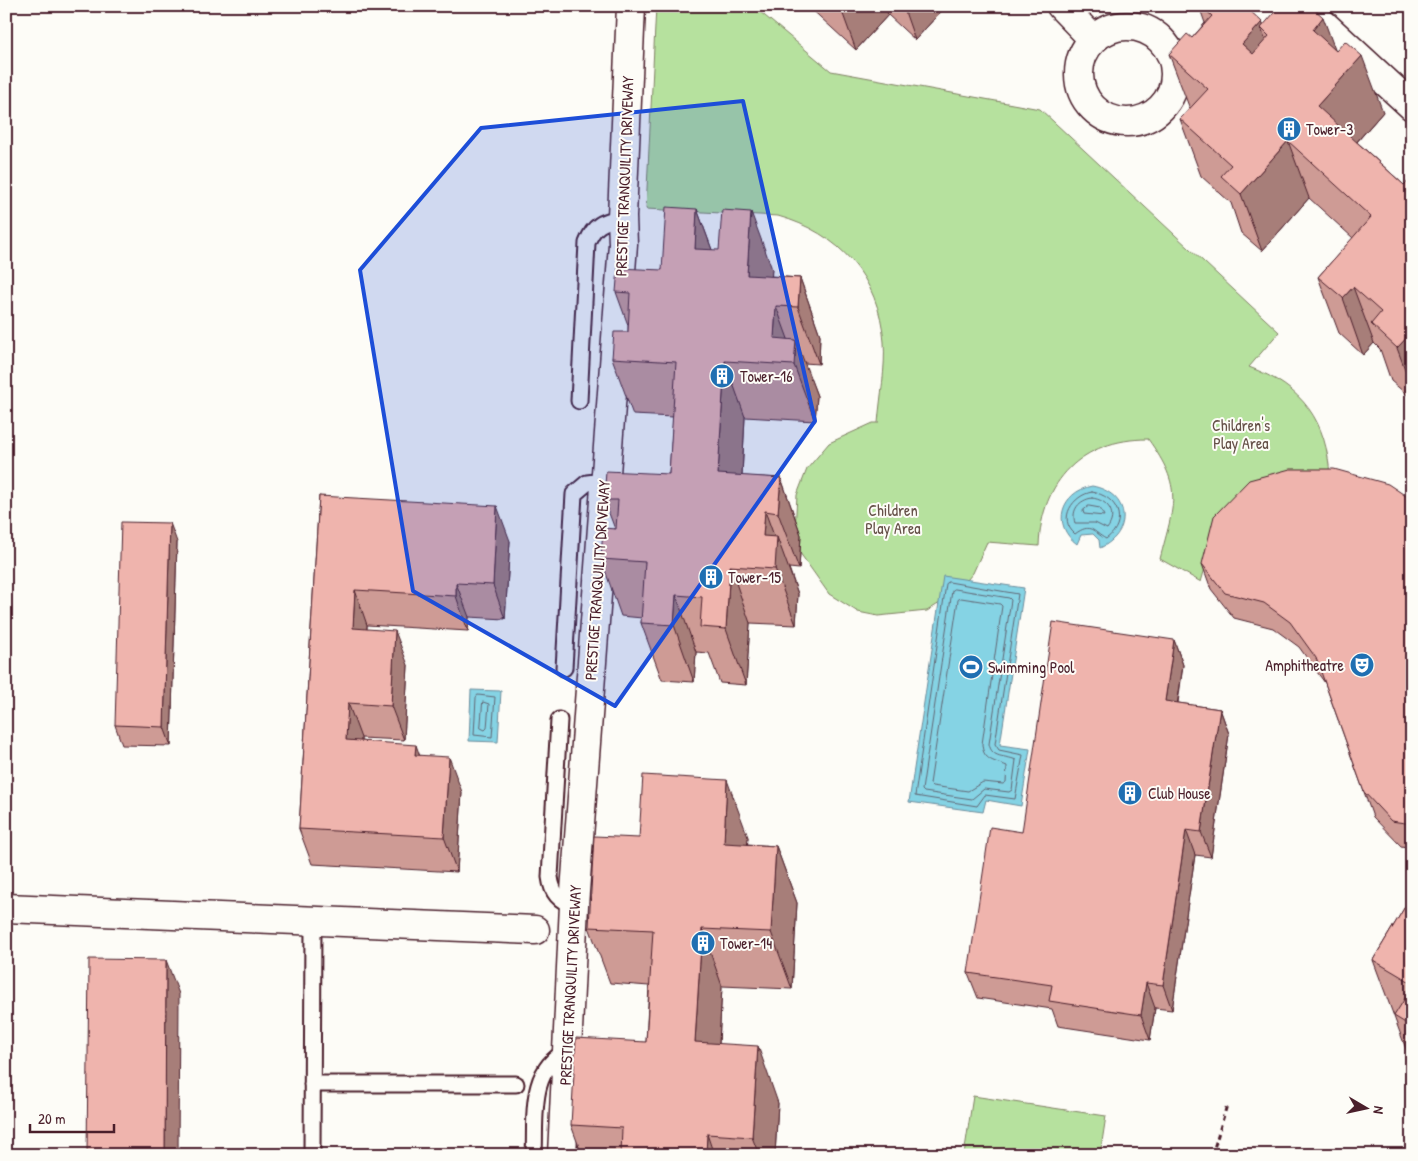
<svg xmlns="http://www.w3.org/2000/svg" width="1418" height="1161" viewBox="0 0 1418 1161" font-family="'Patrick Hand',sans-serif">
<rect width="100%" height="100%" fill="#fdfcf7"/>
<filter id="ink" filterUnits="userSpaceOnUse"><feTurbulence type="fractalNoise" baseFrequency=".02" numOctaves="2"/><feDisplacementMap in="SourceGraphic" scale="10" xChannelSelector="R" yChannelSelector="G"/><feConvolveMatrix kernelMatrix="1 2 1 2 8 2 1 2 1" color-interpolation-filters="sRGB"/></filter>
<g filter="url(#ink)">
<g fill="#b6e19e" stroke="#808064">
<path d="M 656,6 L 753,6 L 831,71 L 1040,109 L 1279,332 L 1249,367 C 1303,387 1327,421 1330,477 L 1206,565 L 1201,582 L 1160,559 C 1174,504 1184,489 1148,439 C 1082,439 1041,481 1039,546 L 987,542 L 973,573 L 956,593 L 927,611 L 878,616 L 858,612 L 829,594 L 800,553 L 795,530 L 797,495 L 807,469 L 829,443 L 873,423 L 878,423 C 880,397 886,368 884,342 C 879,277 839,233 778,216 L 646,209 Z"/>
<polygon points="973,1096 1106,1116 1100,1155 964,1155"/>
</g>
<g fill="#85d3e4" stroke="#6d8b9a">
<path d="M 1092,486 C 1130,493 1134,532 1100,548 L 1099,540 L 1093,534 L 1081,535 L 1077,544 C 1051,525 1061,492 1092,486 Z"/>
<polygon points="943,576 1024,588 1000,745 1030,749 1021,806 986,800 983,812 909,802"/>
<polygon points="471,690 501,691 498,742 469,741"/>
</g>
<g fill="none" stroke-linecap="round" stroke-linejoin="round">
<g stroke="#626775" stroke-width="1">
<path d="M 1092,492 C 1118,496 1129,522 1106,539 C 1093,532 1091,522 1075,534 C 1057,519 1073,495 1092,492 Z"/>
<path d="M 1092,498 C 1109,500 1118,515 1107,529 L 1095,523 L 1075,523 C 1071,510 1079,500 1092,498 Z"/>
<polygon points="1089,506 1100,508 1104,516 1084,514 1083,511"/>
<polygon points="949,582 1018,594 995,744 999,750 1023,755 1015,799 985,795 977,806 915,796 946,584"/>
<path d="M 955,589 L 1009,598 L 1011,600 L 989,744 C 992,759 1005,755 1016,760 L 1012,790 L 1009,792 L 984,789 L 972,799 L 924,792 L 922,790 L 952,591 Z"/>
<path d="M 961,598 L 1000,604 L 1002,606 L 982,744 C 983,761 995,761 1007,766 L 1006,782 L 1003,784 L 983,782 L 968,791 L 932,786 L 930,784 L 958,600 Z"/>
<polygon points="478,695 495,697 492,737 474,735 476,698"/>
<polygon points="483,702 489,704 487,728 485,730 481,728"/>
</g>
<defs>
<g id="service">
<path d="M 579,401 L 587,243 C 594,224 603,222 622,217"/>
<polyline points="564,668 574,494 587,483 604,481"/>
<path d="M 559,720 L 550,877 C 552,893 559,901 574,905"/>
<polyline points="312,1084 516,1084"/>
<polyline points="312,1155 313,921"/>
<path d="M 534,1155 C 536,1117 528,1070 567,1051"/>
</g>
<g id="minor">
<polyline points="1061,6 1093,39"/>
<circle cx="1127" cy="74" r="48"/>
<polyline points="1223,34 1262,13 1289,13 1321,22 1412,106"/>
<polyline points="6,908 535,930"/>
<polyline points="562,1155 574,905 623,244 622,217 631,6"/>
</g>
</defs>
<use href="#service" stroke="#4a1f2b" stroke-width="19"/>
<use href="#minor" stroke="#4a1f2b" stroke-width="31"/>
<polyline stroke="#4a1f2b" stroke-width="3" stroke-dasharray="5 4" stroke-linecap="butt" points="1212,1155 1227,1105"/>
<use href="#service" stroke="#fdfcf7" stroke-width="15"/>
<use href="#minor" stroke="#fdfcf7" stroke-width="28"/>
</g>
<g fill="#ce9b95" stroke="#4a1f2b">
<polygon points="808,6 946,6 915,40 888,15 856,50"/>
<polygon points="1199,6 1245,6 1263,25 1335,50 1383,112 1357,142 1404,185 1412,177 1412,399 1391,381 1380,349 1374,343 1363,355 1339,333 1318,277 1353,238 1309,198 1262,251 1241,233 1231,203 1201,176 1180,119 1190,109 1169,54 1192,38 1205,23"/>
<polygon points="697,209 712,250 772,269 771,276 800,278 820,335 819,364 804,363 817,396 815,421 745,417 742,476 781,478 801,535 799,569 789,568 798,594 796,625 750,623 746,685 720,683 709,653 696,652 694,682 662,680 641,623 642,618 621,616 601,559 615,529 604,500 669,474 673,417 633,415 612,358 628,332 628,325 616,292 662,270"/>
<polygon points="319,496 510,541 505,619 469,617 468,631 367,625 367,629 408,665 404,740 361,738 361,741 420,755 462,792 457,872 312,864 299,829"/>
<polygon points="1412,500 1412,848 1401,846 1373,817 1325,683 1299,647 1273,628 1234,618 1211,589 1202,564"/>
<polygon points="177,542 171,746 122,745 115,725"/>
<polygon points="1174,640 1183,665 1178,703 1220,709 1229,734 1211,857 1195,855 1172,1010 1155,1008 1150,1040 1058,1026 1052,1009 978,998 968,973 1022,832"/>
<polygon points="748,837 747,844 776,846 797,903 792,989 722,986 719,1044 778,1103 775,1155 582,1155 571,1125 646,1042 649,986 610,983 589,927 639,838"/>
<polygon points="1412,895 1412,1065 1373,960"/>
</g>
<g fill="#a77e79" stroke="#4a1f2b">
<polygon points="840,6 885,6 888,15 856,50"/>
<polygon points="903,6 946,6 915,40"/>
<polygon points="1323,17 1344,74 1313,30"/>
<polygon points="1262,22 1266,33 1261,28 1280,81 1242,44"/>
<polygon points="1362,56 1383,112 1338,163 1317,106"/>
<polygon points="1288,141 1309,198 1262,251 1241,194"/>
<polygon points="697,209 718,266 695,249"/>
<polygon points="751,212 772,269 768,332 747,275"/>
<polygon points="800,278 820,335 819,364 798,307"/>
<polygon points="1353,287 1374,343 1363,355 1343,298"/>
<polygon points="776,306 795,358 796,340 817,396 815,421 794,365 774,338"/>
<polygon points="1412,332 1412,388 1397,348"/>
<polygon points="725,361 745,417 739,531 718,474"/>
<polygon points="781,478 801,535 799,569 778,513"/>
<polygon points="497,506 510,541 505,619 493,585"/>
<polygon points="765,511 777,544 777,537 798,594 796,625 763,536"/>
<polygon points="170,523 177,542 171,746 164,727"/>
<polygon points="730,566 750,623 746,685 726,629"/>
<polygon points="456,583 469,617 468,631 456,596"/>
<polygon points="355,590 367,625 365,663 353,628"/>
<polygon points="676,595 696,652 694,682 674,625"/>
<polygon points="395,631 408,665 404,740 391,706"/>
<polygon points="1174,640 1183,665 1174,726 1165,701"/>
<polygon points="348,703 361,738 359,775 346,740"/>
<polygon points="1220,709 1229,734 1211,857 1201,832"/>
<polygon points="416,745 428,779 415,755"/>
<polygon points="449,757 462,792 457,872 444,837"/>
<polygon points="727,780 748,837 744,899 724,843"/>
<polygon points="1186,830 1195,855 1172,1010 1163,985"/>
<polygon points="776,846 797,903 792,989 771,932"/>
<polygon points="702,929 722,986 716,1099 695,1042"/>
<polygon points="166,960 179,994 178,1155 165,1155"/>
<polygon points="1146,983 1155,1008 1150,1040 1141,1015"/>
<polygon points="758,1046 778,1103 775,1155 759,1155 752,1137"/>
<polygon points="707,1134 714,1155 706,1155"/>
</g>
<g fill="#efb4ad" stroke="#4a1f2b">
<polygon points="1201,6 1245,6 1262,22 1242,44 1253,54 1269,36 1261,28 1280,6 1291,6 1293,8 1294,6 1311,6 1323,17 1313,30 1336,51 1345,41 1362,56 1317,106 1404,185 1412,177 1412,332 1397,348 1371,324 1381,312 1353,287 1343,298 1318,277 1371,217 1288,141 1241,194 1221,176 1231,165 1180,119 1208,89 1169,54 1187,34 1192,38 1212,16"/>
<polygon points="666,207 697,209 695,249 719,250 722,210 751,212 747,275 800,278 798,307 776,306 774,338 796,340 794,365 725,361 718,474 781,478 778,513 765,511 763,536 777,537 775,569 730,566 726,629 700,627 702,597 676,595 674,625 641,623 645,562 601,559 603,528 616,529 618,500 604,500 606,471 669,474 676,362 612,358 614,332 628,332 630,293 616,292 618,268 662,270"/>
<polygon points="1290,469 1334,469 1388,484 1412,500 1412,824 1391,821 1364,792 1316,658 1290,622 1264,603 1225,593 1202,564 1214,516 1249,480"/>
<polygon points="319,496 497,506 493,585 456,583 456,596 355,590 353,628 395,631 391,706 348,703 346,740 416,745 415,755 449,757 444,837 299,829"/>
<polygon points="121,522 170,523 164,727 115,725"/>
<polygon points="1053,622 1174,640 1165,701 1220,709 1201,832 1186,830 1163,985 1146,983 1141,1015 1049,1001 1052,985 968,973 990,827 1022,832"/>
<polygon points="643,775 727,780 724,843 776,846 771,932 702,929 695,1042 758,1046 752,1137 707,1134 706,1155 621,1155 622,1128 571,1125 576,1038 646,1042 653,930 589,927 594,836 639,838"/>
<polygon points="1412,895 1412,983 1373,960"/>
<polygon points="89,959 166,960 165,1155 87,1155"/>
<polygon points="1412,987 1412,1027 1394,1016"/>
<polygon points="1340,1150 1347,1155 1337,1155"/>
</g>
</g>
<path fill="#1d4ed8" fill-opacity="0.2" stroke="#1d4ed8" stroke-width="4" stroke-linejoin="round" d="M 743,101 L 815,421 L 615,706 L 413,591 L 360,270 L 481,128 Z"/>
<defs>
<symbol id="building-disc" viewBox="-11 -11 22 22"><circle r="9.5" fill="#1f6fb2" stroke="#fdfcf7"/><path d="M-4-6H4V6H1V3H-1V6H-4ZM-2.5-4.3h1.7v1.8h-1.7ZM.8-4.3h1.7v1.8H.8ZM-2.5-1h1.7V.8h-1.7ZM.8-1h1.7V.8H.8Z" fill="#fff"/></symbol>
<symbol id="theatre-disc" viewBox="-11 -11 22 22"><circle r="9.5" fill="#1f6fb2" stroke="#fdfcf7"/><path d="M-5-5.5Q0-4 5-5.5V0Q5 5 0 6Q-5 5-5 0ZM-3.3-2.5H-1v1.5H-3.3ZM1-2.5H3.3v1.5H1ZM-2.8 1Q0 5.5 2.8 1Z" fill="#fff"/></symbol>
<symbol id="stadium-disc" viewBox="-11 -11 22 22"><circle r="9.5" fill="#1f6fb2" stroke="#fdfcf7"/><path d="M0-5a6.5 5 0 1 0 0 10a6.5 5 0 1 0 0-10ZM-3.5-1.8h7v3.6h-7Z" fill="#fff"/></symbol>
</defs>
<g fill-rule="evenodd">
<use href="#building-disc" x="1275" y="115" width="28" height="28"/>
<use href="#building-disc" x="708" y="362" width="28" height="28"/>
<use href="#building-disc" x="697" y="563" width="28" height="28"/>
<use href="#theatre-disc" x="1348" y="651" width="28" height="28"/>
<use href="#stadium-disc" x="957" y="653" width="28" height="28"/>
<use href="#building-disc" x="1116" y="779" width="28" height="28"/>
<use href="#building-disc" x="689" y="929" width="28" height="28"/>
</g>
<g text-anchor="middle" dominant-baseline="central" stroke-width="4" stroke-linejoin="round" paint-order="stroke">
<g font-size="16" fill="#4a1f2b" stroke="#fdfcf7" text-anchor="start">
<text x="1306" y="129">Tower-3</text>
<text x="740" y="376">Tower-16</text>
<text x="728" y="577">Tower-15</text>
<text x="1344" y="665" text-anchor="end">Amphitheatre</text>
<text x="988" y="667">Swimming Pool</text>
<text x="1148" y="793">Club House</text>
<text x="720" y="943">Tower-14</text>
</g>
<g font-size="16" fill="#4a1f2b" stroke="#fdfcf7">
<text transform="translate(624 176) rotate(-88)">PRESTIGE TRANQUILITY DRIVEWAY</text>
<text transform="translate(597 580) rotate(-86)">PRESTIGE TRANQUILITY DRIVEWAY</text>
<text transform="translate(570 985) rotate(-87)">PRESTIGE TRANQUILITY DRIVEWAY</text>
</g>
<g font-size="16" fill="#655048" stroke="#fdfcf7">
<text x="1241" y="425">Children's<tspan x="1241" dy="18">Play Area</tspan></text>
<text x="893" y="510">Children<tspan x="893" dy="18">Play Area</tspan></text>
</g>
</g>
<rect width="1418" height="1161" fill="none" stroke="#fdfcf7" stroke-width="25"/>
<rect x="12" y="12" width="1393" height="1136" fill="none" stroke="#4a1f2b" stroke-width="2" filter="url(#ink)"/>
<g transform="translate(1366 1108) rotate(99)" stroke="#fdfcf7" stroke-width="4" paint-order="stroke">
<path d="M0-4L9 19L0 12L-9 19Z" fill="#4a1f2b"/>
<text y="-8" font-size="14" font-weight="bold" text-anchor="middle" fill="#4a1f2b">N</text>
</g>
<path d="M30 1124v8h84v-8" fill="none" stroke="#4a1f2b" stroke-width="2.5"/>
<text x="38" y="1124" font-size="15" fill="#4a1f2b" stroke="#fdfcf7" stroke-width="4" paint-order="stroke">20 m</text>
</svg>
